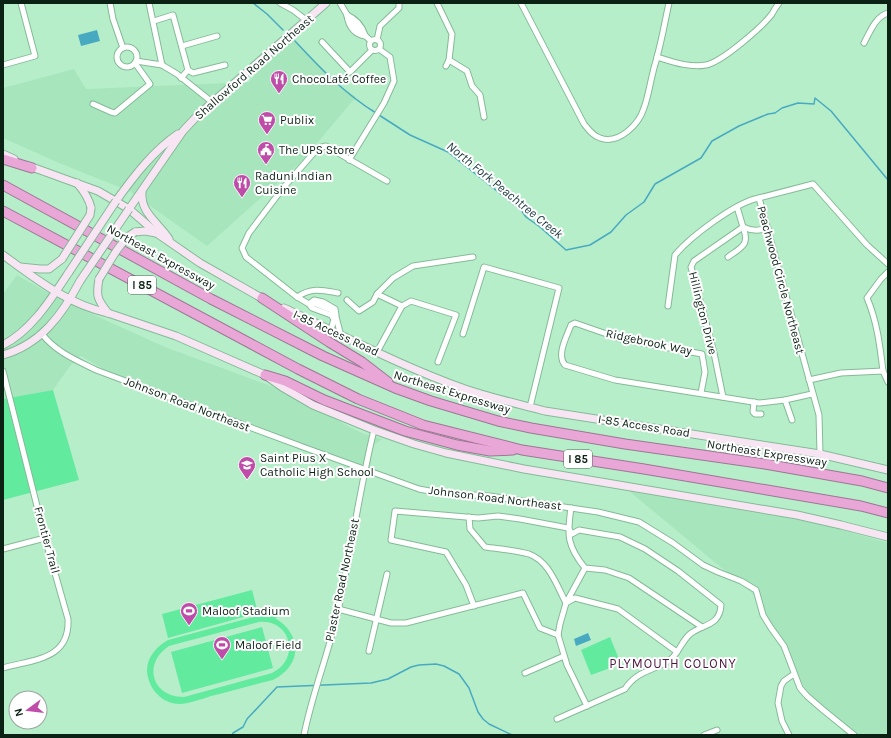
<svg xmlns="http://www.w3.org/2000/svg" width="891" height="738" viewBox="0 0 891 738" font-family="Karla,sans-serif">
<rect width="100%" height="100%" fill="#b7eeca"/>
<g fill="#a7e6bd">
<polygon points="291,37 341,87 356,97 300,163 207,246 129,191 59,163 3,138 3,88 74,69 86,89 249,82 271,53"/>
<polygon points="17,275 59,299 165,347 290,393 346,425 364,434 382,439 373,446 370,469 116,377 81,356 70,366 53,390 3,399 3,294"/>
<polygon points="629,491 805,521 836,528 888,543 888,735 847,735 806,692 789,654 753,594"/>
</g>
<g fill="#62ea9f" fill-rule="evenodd">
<polygon points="53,390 79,480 3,500 3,399"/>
<polygon points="252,590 258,613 168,638 162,614"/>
<path d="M 287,608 L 288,614 L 275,618 C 302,634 303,665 273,680 C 252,685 232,691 211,696 C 202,699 191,703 181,704 C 163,705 148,689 147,671 C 147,657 156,647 168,640 ZM 259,622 C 291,619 301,659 272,673 L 184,697 C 152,697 142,664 169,646 Z"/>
<polygon points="262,627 273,668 182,693 171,652"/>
<polygon points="610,637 621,664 591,675 581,650"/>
</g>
<g fill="#47aac1">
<polygon points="97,30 100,41 81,46 78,35"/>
<polygon points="588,633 591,640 576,646 574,639"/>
</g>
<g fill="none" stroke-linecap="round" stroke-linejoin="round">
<g stroke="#47aac1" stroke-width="1.5">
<polyline points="253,3 267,14 283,30"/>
<path d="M 295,41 C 320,68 345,94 376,113"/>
<polyline points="379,115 410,135 448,152 521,210 526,217 540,227 566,250 590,245 611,232 626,215 644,202 655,184 701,158 712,141 739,126 768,114 775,113 782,108 798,103 814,104 815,98 831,111 888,180"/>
<polyline points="232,735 233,733 243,727 247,719 277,687 371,683 388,679 411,667 419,665 436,664 444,666 459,674 469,688 478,712 483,719 489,724 512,735"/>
</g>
<defs>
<g id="street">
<polyline points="110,3 113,19 123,48"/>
<polyline points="149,3 162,65"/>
<polyline points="280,3 293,10 306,20"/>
<path d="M 340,3 C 348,18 358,30 371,41"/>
<polyline points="437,3 452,34 449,60 467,71 472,86 480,95 484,117"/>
<path d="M 521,3 L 584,124 C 589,130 593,136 600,138 C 619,145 639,124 644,108 C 648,97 650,84 653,72 C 654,67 656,62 657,57 C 662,39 665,21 669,3"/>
<path d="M 347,15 C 356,19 362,26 365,35"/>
<path d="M 347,16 C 349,27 354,34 365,36"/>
<polyline points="154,21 173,15 188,70 181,78"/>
<circle cx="375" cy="45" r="5.5"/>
<polyline points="377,40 380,26 399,8 399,3"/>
<polyline points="322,42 350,72 372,50"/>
<path d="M 864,43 C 870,32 875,17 888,13"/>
<polyline points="182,46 217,36"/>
<circle cx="127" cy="57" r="10"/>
<path d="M 657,57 C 673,62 690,68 706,65 C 722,62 762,27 772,14 C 774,10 776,7 779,3"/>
<polyline points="136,61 162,65 177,74 212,102"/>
<polyline points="3,65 35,56 21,3"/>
<polyline points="446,66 449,60"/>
<polyline points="188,70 193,73 225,65"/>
<polyline points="93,104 111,112 115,113 150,84 135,63"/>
<polyline points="349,160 384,103 394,81 390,57 379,49"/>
<path d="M 743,227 C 752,231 758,231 768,228"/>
<path d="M 728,257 C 742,247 750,245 743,227"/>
<polyline points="377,294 402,306"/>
<path d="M 297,297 C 312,287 322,290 338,293"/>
<polyline points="347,300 359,311 373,302 377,294 393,278 413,266 473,257"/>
<polyline points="309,304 312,308 331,315 334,319 331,330"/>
<polyline points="309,304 314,300 323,302 335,309 336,315"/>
<path d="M 668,306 L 675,255 C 690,237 736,202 759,198"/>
<path d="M 42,334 C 56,352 76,360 96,370 L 303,447 L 419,489 L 440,493 L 490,496 L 598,512 L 639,522 L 673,543 L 703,565 L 718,572 L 741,581 L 756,590 L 763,615 L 771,628 L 784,646 L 800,688 L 807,696 L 822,709 L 854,735"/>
<polyline points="463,334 484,267 559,288 530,407"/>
<polyline points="341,336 336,317 331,310 316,304 309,304 297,297 246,257 242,248 249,233 283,188 318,148 326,146 387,181"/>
<polyline points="377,352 402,306 411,301 456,315 438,362"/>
<path d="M 3,371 L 45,538 L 68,619 C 70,660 34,659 3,668"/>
<path d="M 883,371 C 880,346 877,321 867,298 L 881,279 L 888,272"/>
<polyline points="809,380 841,373 883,371 888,382"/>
<path d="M 701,393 L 705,372 L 702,354 L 621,339 L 575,323 L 571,325 C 567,336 556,355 565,365 L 615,380 L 759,403 L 785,400 L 812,394"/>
<polyline points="723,397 714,353 691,267 694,261 743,227 737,207"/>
<polyline points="785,400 792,420"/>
<polyline points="754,402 753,412 755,414 761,414"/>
<polyline points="820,454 819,415 759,198 813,184 867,245 888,264"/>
<path d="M 571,508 C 567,535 567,546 585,568 L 605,570 L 629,578 L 702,627"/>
<path d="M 469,517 L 470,529 L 485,547 C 499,549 515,550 529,554 C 549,561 557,586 566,603 L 560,624 L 558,635"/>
<polyline points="3,549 45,538"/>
<polyline points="585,568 566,603 575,598 618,609 677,652"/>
<path d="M 474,606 L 466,585 L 446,552 L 391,540 L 395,511 L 478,518 L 498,516 L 520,519 L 568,528 L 572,534 L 579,530 L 620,537 L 645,549 L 678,571 L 721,605 C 720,626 703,624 690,634 C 682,641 679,652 671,659 C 655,671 637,670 625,689 L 557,719"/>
<polyline points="338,609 391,623 406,623 523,593 540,628 558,635 567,665 587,706"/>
<polyline points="369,651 387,574"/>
<polyline points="525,673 564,656"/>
<path d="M 304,735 C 312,694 328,655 337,615 C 351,554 359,491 374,430"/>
<polyline points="704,735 717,730"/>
<polyline points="789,735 782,721 778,703 781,686 784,681 794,674"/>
</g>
<g id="secondary">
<polyline points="3,154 14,159"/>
<polyline points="29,166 98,191 129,209 158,234 200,263 265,300"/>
<path d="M 77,183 C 84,191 89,198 91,208"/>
<path d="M 142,192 C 140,213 159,223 169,239"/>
<path d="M 116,201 C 134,176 153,151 178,134"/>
<polyline points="129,209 183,131 197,116 326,3"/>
<polyline points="135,232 145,231 156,233"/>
<path d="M 3,255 C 36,279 67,304 108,313 L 176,336 L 265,375 L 282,387 L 313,405 L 374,430 L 414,444 L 446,453 L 524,469 L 797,515 L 841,525 L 888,537"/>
<polyline points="20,267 40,269 49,269 62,259"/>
<path d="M 99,279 C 96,296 97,299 108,313"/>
<path d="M 284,308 C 344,336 403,367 465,389 C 491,398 519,404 545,411 L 820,454 L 888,470"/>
<path d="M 3,345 C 32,330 51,299 69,272"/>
<path d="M 3,355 C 41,344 62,315 80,281"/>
</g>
<g id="highway">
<polyline points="3,159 32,168"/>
<polyline points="3,185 211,299 323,356 395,388 431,401 498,421 531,428 625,444 765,464 862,481 888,488"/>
<polyline points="3,211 298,369 358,399 423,425 522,450 644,469 861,506 888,513"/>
<polyline points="262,298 329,342 362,362 388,382"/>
<polyline points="265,375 285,381 324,400 405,431 457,445 490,451 513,450"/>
</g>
</defs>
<use href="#street" stroke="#85ba98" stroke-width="7"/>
<use href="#secondary" stroke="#85ba98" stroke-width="9"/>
<use href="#highway" stroke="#9b7893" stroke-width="11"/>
<use href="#street" stroke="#fff" stroke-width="5"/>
<use href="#secondary" stroke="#f8e5f3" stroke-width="7"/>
<use href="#highway" stroke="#e9a7d8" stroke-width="9"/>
<defs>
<g id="secondary-bridge">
<polyline points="62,259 90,215 91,208"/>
<polyline points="69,272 116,201"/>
<path d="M 99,279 C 109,264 120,240 135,232"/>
<polyline points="80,281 129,209"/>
</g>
</defs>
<use href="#secondary-bridge" stroke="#85ba98" stroke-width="9" stroke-linecap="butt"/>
<use href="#secondary-bridge" stroke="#f8e5f3" stroke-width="7"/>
</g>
<defs>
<symbol id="restaurant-pin" viewBox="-11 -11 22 30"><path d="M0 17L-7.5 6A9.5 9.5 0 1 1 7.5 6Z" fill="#be4ca8" stroke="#fff"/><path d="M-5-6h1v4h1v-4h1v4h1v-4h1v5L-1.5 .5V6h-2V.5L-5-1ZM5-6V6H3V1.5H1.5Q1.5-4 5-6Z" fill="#fff"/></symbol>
<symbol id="supermarket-pin" viewBox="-11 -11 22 30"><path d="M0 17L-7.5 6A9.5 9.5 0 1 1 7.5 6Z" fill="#be4ca8" stroke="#fff"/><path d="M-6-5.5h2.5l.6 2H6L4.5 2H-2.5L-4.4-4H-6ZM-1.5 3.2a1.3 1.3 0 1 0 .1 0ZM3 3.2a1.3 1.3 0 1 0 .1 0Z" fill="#fff"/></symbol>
<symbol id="civic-pin" viewBox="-11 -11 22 30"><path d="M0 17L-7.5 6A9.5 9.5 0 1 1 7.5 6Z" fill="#be4ca8" stroke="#fff"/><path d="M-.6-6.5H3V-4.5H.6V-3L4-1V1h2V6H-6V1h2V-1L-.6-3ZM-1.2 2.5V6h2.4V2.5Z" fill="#fff"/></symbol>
<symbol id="school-pin" viewBox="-11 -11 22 30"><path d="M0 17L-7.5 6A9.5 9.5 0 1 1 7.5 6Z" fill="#be4ca8" stroke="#fff"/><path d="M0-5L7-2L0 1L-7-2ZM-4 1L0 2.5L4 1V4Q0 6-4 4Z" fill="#fff"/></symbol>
<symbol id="stadium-pin" viewBox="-11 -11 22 30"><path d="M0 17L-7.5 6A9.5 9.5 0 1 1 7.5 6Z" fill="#be4ca8" stroke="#fff"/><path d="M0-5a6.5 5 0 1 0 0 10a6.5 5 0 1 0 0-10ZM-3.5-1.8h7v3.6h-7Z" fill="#fff"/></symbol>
</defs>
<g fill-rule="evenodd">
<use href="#restaurant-pin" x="269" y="69" width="20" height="27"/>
<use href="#supermarket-pin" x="257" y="110" width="20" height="27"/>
<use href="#civic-pin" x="256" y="140" width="20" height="27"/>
<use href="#restaurant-pin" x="232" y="173" width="20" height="27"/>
<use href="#school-pin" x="237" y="455" width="20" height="27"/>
<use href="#stadium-pin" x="179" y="601" width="20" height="27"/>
<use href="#stadium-pin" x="212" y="635" width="20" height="27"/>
</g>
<g text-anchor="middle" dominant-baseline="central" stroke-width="4" stroke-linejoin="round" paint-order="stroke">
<g fill="#fff" stroke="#54645a" stroke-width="1">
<rect x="128" y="276" width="28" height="18" rx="3"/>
<rect x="564" y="450" width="28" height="18" rx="3"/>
</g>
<g font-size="11" font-weight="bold" fill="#0b2114">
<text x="142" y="285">I 85</text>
<text x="578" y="459">I 85</text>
</g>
<g font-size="12" fill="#0b2114" stroke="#fff">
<text transform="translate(254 67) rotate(-41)">Shallowford Road Northeast</text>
<text transform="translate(161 257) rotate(29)">Northeast Expressway</text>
<text transform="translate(781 280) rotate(75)">Peachwood Circle Northeast</text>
<text transform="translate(703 313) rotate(76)">Hillington Drive</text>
<text transform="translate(336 333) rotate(25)">I-85 Access Road</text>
<text transform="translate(649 342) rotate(12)">Ridgebrook Way</text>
<text transform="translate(452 392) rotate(17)">Northeast Expressway</text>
<text transform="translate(187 404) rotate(21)">Johnson Road Northeast</text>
<text transform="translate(644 426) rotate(9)">I-85 Access Road</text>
<text transform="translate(767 453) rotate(9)">Northeast Expressway</text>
<text transform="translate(495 498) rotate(7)">Johnson Road Northeast</text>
<text transform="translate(47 540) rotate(75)">Frontier Trail</text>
<text transform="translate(342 580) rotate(-78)">Plaster Road Northeast</text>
</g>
<g font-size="12" fill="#0b2114" stroke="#fff" text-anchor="start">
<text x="292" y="79">ChocoLaté Coffee</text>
<text x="280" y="120">Publix</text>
<text x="279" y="150">The UPS Store</text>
<text x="255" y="176">Raduni Indian<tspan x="255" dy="14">Cuisine</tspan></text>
<text x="260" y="458">Saint Pius X<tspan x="260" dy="14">Catholic High School</tspan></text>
<text x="202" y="611">Maloof Stadium</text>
<text x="235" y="645">Maloof Field</text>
</g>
<g font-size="13" font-style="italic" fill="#19373e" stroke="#fff">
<text transform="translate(505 190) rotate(39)">North Fork Peachtree Creek</text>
</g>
<g font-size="13" letter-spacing="1" fill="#4e1743" stroke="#fff">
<text x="673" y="663">PLYMOUTH COLONY</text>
</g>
</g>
<rect width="891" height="738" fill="none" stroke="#0b2114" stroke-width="8"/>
<g transform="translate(28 710) rotate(255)"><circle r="19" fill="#ffffff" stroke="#9da6a1"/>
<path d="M0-3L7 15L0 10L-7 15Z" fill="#be4ca8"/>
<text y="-6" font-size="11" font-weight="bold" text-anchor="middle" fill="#0b2114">N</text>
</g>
</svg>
